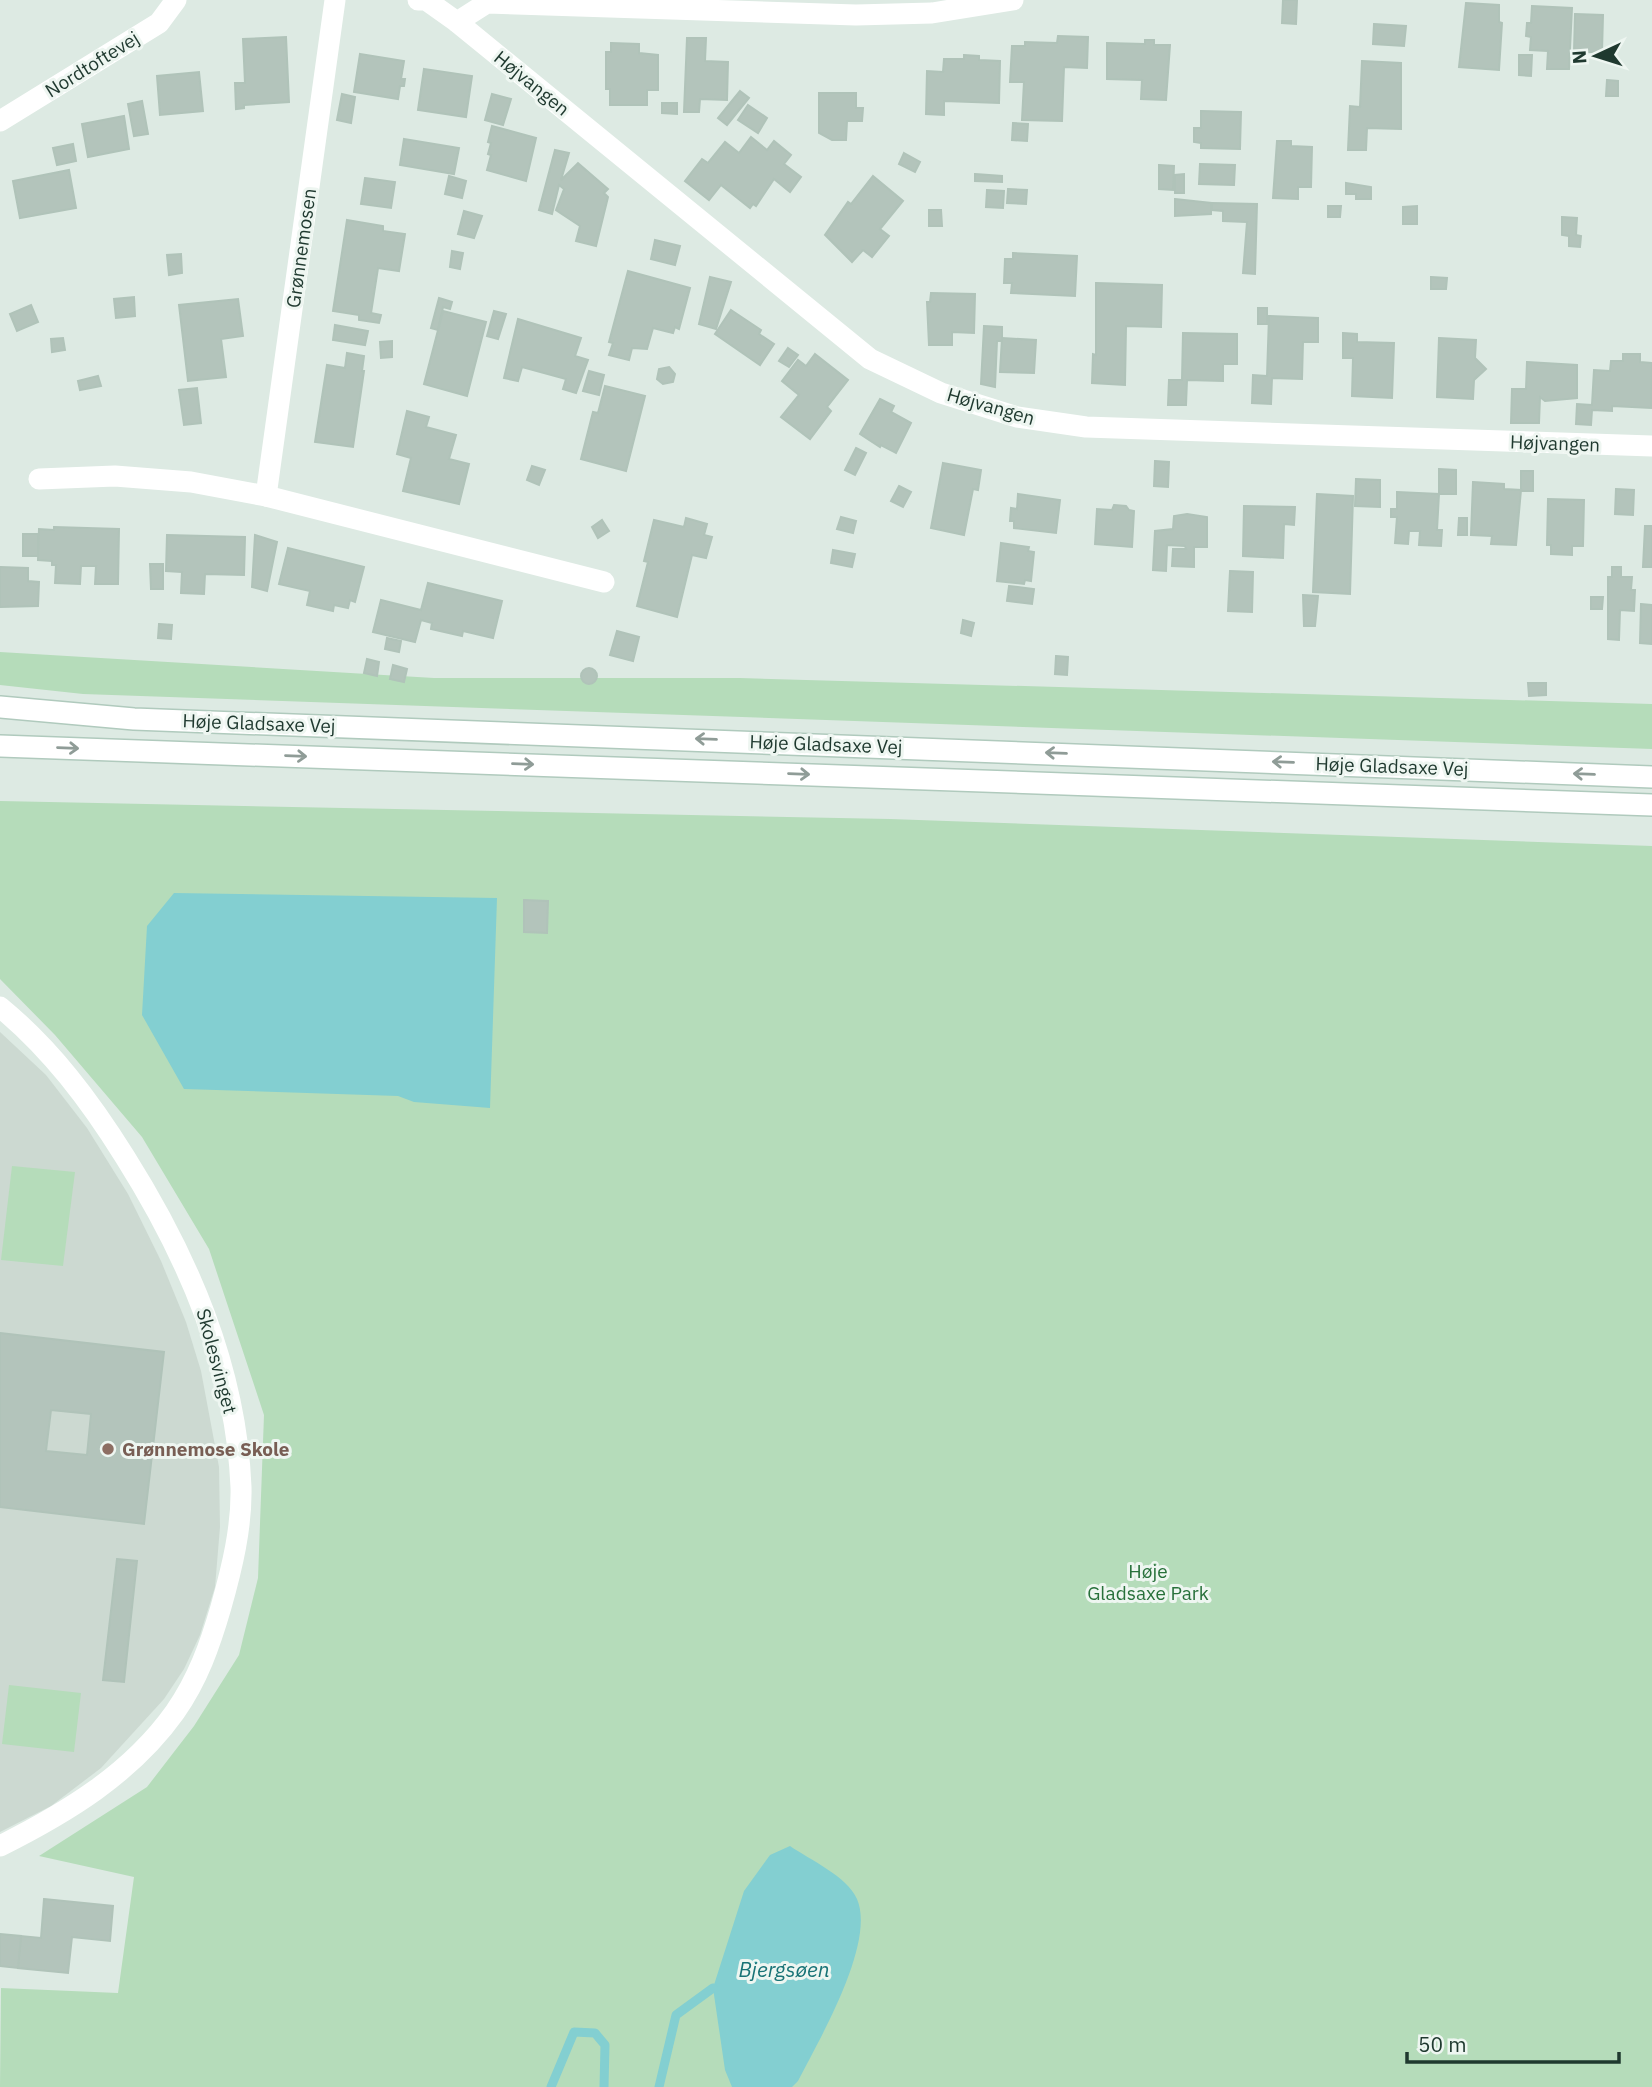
<svg xmlns="http://www.w3.org/2000/svg" width="1652" height="2087" viewBox="0 0 1652 2087" font-family="'IBM Plex Sans',sans-serif">
<rect width="100%" height="100%" fill="#ddeae3"/>
<polygon fill="#ccd9d1" points="0,1032 46,1075 87,1128 128,1194 161,1261 186,1322 201,1371 219,1467 220,1527 215,1587 200,1635 184,1669 164,1699 101,1768 51,1806 0,1832"/>
<g fill="#b5dcba">
<polygon points="0,652 434,678 740,678 1652,704 1652,749 83,694 0,685"/>
<polygon points="0,801 890,819 1652,846 1652,2087 0,2087 1,1988 118,1993 134,1877 39,1856 147,1787 194,1726 239,1655 258,1578 264,1415 209,1249 142,1137 55,1035 0,979"/>
<polygon points="12,1166 75,1172 63,1266 1,1260"/>
<polygon points="9,1685 81,1693 74,1752 2,1744"/>
</g>
<g fill="#83cfd1">
<polygon points="174,893 497,898 490,1108 414,1102 398,1096 184,1089 142,1015 147,926"/>
<path d="M 790,1846 C 810,1860 847,1876 857,1899 C 876,1943 819,2040 798,2081 L 792,2087 L 732,2087 L 725,2070 L 713,1988 L 744,1891 L 770,1855 Z"/>
</g>
<g fill="none" stroke-linecap="round" stroke-linejoin="round">
<g stroke="#83cfd1" stroke-width="9">
<polyline points="551,2087 574,2032 595,2033 605,2045 604,2087"/>
<polyline points="659,2087 676,2015 713,1988"/>
</g>
</g>
<g fill="#b3c4bb" stroke="#b0c3b9" stroke-width="2" fill-rule="evenodd">
<polygon points="1283,0 1297,0 1296,24 1282,23"/>
<polygon points="1466,3 1499,5 1499,22 1502,23 1499,70 1459,67"/>
<polygon points="1532,6 1572,8 1569,69 1547,69 1548,51 1530,50 1531,37 1526,36 1527,23 1531,23"/>
<polygon points="1575,14 1603,15 1602,52 1574,52"/>
<polygon points="1374,24 1406,26 1404,46 1373,44"/>
<polygon points="1058,36 1088,37 1087,68 1064,67 1062,121 1022,120 1024,82 1010,82 1012,46 1025,46 1025,42 1057,43"/>
<polygon points="286,37 289,102 244,105 244,108 236,109 235,83 245,83 243,39"/>
<polygon points="687,38 706,38 705,61 728,62 727,100 700,99 699,112 684,112"/>
<polygon points="1145,40 1154,40 1154,45 1170,45 1166,100 1141,99 1142,80 1107,79 1107,43 1145,44"/>
<polygon points="611,43 639,44 639,53 658,55 658,90 647,90 647,105 610,105 610,89 606,89 606,52 611,52"/>
<polygon points="360,54 404,61 401,79 405,79 404,86 400,86 398,99 354,92"/>
<polygon points="964,55 979,56 979,60 1000,61 999,103 944,101 944,115 926,114 927,71 943,72 944,59 964,59"/>
<polygon points="1519,55 1532,55 1531,76 1519,75"/>
<polygon points="1362,61 1401,63 1401,129 1367,128 1366,150 1348,150 1350,106 1360,107"/>
<polygon points="424,69 472,76 466,117 418,110"/>
<polygon points="199,72 203,111 160,115 157,76"/>
<polygon points="1607,80 1618,81 1618,96 1606,96"/>
<polygon points="740,91 749,98 727,125 718,118"/>
<polygon points="819,93 856,93 856,108 863,108 862,121 847,121 846,140 832,140 819,133"/>
<polygon points="342,94 355,97 351,123 337,120"/>
<polygon points="492,94 511,99 503,125 485,120"/>
<polygon points="142,101 148,134 134,136 128,104"/>
<polygon points="662,103 677,103 677,114 662,113"/>
<polygon points="748,105 767,118 758,133 738,120"/>
<polygon points="1201,111 1241,112 1240,149 1201,148 1201,143 1194,142 1194,128 1201,128"/>
<polygon points="124,116 129,149 88,157 82,124"/>
<polygon points="1013,123 1028,124 1027,141 1012,140"/>
<polygon points="492,126 536,138 526,181 487,170 491,155 488,154 491,143 488,142"/>
<polygon points="751,137 767,150 774,141 791,155 784,164 801,177 790,192 774,179 756,206 753,204 750,208 721,185 709,200 685,181 702,159 708,163 725,142 739,153"/>
<polygon points="404,139 459,148 454,174 400,165"/>
<polygon points="1277,141 1291,141 1291,146 1312,147 1311,187 1298,187 1298,199 1273,198"/>
<polygon points="73,144 76,161 57,165 53,148"/>
<polygon points="555,150 569,153 561,180 578,163 608,189 604,193 608,197 596,246 576,241 580,226 556,210 564,189 559,185 552,214 539,210"/>
<polygon points="904,153 920,162 915,172 899,164"/>
<polygon points="1200,164 1235,165 1234,185 1199,184"/>
<polygon points="1159,165 1174,166 1173,190 1159,189"/>
<polygon points="69,170 76,208 20,218 13,181"/>
<polygon points="975,174 1002,176 1002,182 975,181"/>
<polygon points="1184,174 1184,193 1175,193 1175,175"/>
<polygon points="449,176 466,181 462,198 445,194"/>
<polygon points="873,176 903,201 880,229 889,236 872,257 863,250 852,262 825,235 848,202 851,204"/>
<polygon points="365,178 395,182 391,208 361,204"/>
<polygon points="1346,183 1371,187 1371,199 1356,199 1356,194 1346,194"/>
<polygon points="1008,189 1027,190 1026,204 1007,203"/>
<polygon points="987,190 1004,191 1003,208 986,207"/>
<polygon points="1175,199 1211,203 1211,214 1175,216"/>
<polygon points="1212,203 1257,204 1255,274 1243,273 1247,222 1223,221 1223,211 1212,210"/>
<polygon points="1328,206 1341,206 1340,217 1328,217"/>
<polygon points="1417,206 1417,224 1403,224 1403,207"/>
<polygon points="929,210 941,210 942,226 929,226"/>
<polygon points="464,211 482,216 474,238 458,234"/>
<polygon points="1562,217 1577,218 1576,235 1581,236 1580,247 1569,246 1569,236 1562,235"/>
<polygon points="347,220 383,226 383,231 405,234 399,271 378,268 371,313 381,315 379,323 359,320 359,315 333,311"/>
<polygon points="655,240 680,246 675,265 651,259"/>
<polygon points="452,251 463,253 460,269 450,267"/>
<polygon points="1013,253 1077,256 1075,296 1011,293 1012,283 1004,283 1005,259 1013,259"/>
<polygon points="181,254 182,273 169,275 167,255"/>
<polygon points="628,271 690,288 679,329 675,327 673,333 653,328 647,349 632,348 629,360 609,355 613,343 609,342"/>
<polygon points="710,277 731,282 716,329 699,324"/>
<polygon points="1431,277 1447,278 1446,289 1431,289"/>
<polygon points="1096,283 1162,285 1161,327 1126,326 1125,385 1092,383 1093,354 1096,355"/>
<polygon points="931,293 975,294 974,333 952,332 952,345 929,345 927,302 930,302"/>
<polygon points="134,297 135,316 116,318 114,299"/>
<polygon points="439,298 452,302 450,309 443,307 438,330 431,328"/>
<polygon points="238,299 243,336 221,339 226,377 188,381 179,305"/>
<polygon points="31,305 38,322 17,331 10,314"/>
<rect x="1258" y="308" width="9" height="16"/>
<polygon points="731,310 761,330 759,334 774,344 760,365 715,334"/>
<polygon points="443,311 486,322 467,396 424,384"/>
<polygon points="494,311 506,314 498,339 487,336"/>
<polygon points="1269,316 1318,318 1318,342 1303,342 1302,379 1272,378 1271,404 1252,403 1253,375 1267,376"/>
<polygon points="518,319 581,338 575,356 588,360 576,393 563,389 566,379 522,367 518,381 504,378"/>
<polygon points="335,325 368,331 365,345 333,340"/>
<polygon points="984,326 1002,327 1002,341 997,341 995,387 981,384"/>
<polygon points="1183,333 1237,334 1237,364 1223,364 1223,381 1187,380 1186,405 1168,405 1169,380 1182,380"/>
<polygon points="1343,333 1357,334 1357,342 1394,343 1392,398 1352,396 1353,358 1343,358"/>
<polygon points="63,338 65,350 52,352 51,339"/>
<polygon points="1002,338 1036,340 1034,373 1000,372"/>
<polygon points="1439,338 1476,340 1475,358 1486,369 1474,380 1473,399 1437,397"/>
<polygon points="392,341 392,357 381,358 380,342"/>
<polygon points="788,348 798,355 789,367 779,361"/>
<polygon points="347,353 364,356 362,371 364,371 353,447 315,442 327,365 345,368"/>
<polygon points="815,354 848,380 827,407 831,411 810,439 781,417 799,395 782,381 798,360 806,366"/>
<polygon points="1623,354 1640,354 1640,362 1652,363 1651,408 1612,406 1612,411 1592,410 1591,425 1576,424 1577,404 1592,405 1594,370 1610,371 1611,361 1623,361"/>
<polygon points="1527,362 1577,365 1577,398 1545,401 1540,397 1539,423 1511,423 1512,389 1526,389"/>
<polygon points="669,367 675,374 673,382 663,384 657,379 659,369"/>
<polygon points="589,371 604,375 599,395 583,391"/>
<polygon points="98,376 101,386 80,390 78,381"/>
<polygon points="605,386 645,396 626,471 581,459 593,412 598,413"/>
<polygon points="197,388 201,423 184,425 179,390"/>
<polygon points="880,399 894,406 891,412 911,423 896,453 881,445 880,447 860,434"/>
<polygon points="407,411 429,417 426,427 456,435 449,459 469,464 459,504 403,491 411,458 397,454"/>
<polygon points="856,448 866,453 855,475 845,470"/>
<polygon points="1155,461 1169,462 1168,487 1154,486"/>
<polygon points="943,463 981,470 978,490 973,489 964,535 931,528"/>
<polygon points="532,466 545,470 539,485 527,480"/>
<polygon points="1439,469 1456,470 1456,494 1439,494"/>
<rect x="1521" y="471" width="12" height="20"/>
<polygon points="1356,479 1380,480 1380,507 1355,506"/>
<polygon points="1473,482 1504,484 1504,489 1521,490 1516,545 1491,544 1492,536 1471,535"/>
<polygon points="899,486 911,492 903,507 891,501"/>
<polygon points="1616,489 1634,490 1633,515 1615,514"/>
<polygon points="1397,492 1439,494 1437,530 1442,530 1441,546 1419,545 1420,531 1409,531 1408,544 1395,543 1397,517 1391,517 1391,509 1397,509"/>
<polygon points="1018,494 1060,500 1056,533 1014,528 1014,521 1010,521 1011,508 1017,509"/>
<polygon points="1317,494 1353,496 1350,594 1313,592"/>
<polygon points="1548,499 1584,500 1583,546 1572,546 1572,555 1551,554 1551,545 1547,545"/>
<polygon points="1114,505 1126,506 1129,510 1134,511 1132,547 1095,544 1097,509 1112,510"/>
<polygon points="1244,506 1295,507 1294,525 1284,524 1283,558 1243,556"/>
<polygon points="1187,514 1207,517 1207,547 1194,547 1194,567 1172,566 1173,549 1186,549 1185,546 1167,545 1166,571 1153,570 1155,531 1173,529 1174,516"/>
<polygon points="841,517 856,521 853,533 837,529"/>
<polygon points="686,518 707,524 704,535 712,537 706,558 692,555 677,617 637,606 648,562 644,561 654,520 684,527"/>
<polygon points="1459,518 1467,518 1467,535 1458,535"/>
<polygon points="602,520 609,531 598,538 592,527"/>
<polygon points="1645,526 1652,526 1652,567 1643,567"/>
<polygon points="54,527 119,529 118,584 95,584 96,566 81,566 80,584 55,583 56,565 52,565 52,561 38,560 39,529 54,530"/>
<rect x="23" y="534" width="15" height="22"/>
<polygon points="167,535 245,537 244,575 205,574 204,594 181,593 182,572 166,571"/>
<polygon points="255,535 277,542 267,591 252,587"/>
<polygon points="1001,543 1029,547 1028,551 1034,552 1031,581 1025,580 1024,584 997,581"/>
<polygon points="288,548 364,567 355,602 350,600 348,608 334,605 333,611 307,605 310,591 279,584"/>
<polygon points="833,550 855,554 852,567 831,563"/>
<polygon points="150,564 163,564 163,589 151,589"/>
<polygon points="0,567 28,568 28,581 39,582 38,606 0,607"/>
<polygon points="1612,567 1621,567 1621,577 1632,577 1631,590 1635,590 1634,611 1620,610 1619,640 1608,639 1608,577 1612,577"/>
<polygon points="1230,571 1253,572 1252,612 1228,611"/>
<polygon points="428,583 502,601 493,638 463,631 462,636 431,629 432,623 421,620 415,642 373,632 381,600 421,610"/>
<polygon points="1009,586 1034,589 1032,604 1007,601"/>
<polygon points="1303,595 1318,596 1315,626 1304,626"/>
<polygon points="1591,597 1603,597 1602,609 1591,609"/>
<polygon points="1641,604 1652,605 1652,644 1640,643"/>
<polygon points="963,620 974,623 971,636 961,633"/>
<polygon points="159,624 172,625 171,639 158,638"/>
<polygon points="617,631 639,637 633,661 610,655"/>
<polygon points="387,638 401,641 399,652 385,649"/>
<polygon points="1056,656 1068,657 1067,675 1055,674"/>
<polygon points="367,659 379,662 377,676 364,673"/>
<polygon points="393,665 407,669 404,682 390,679"/>
<circle cx="589" cy="676" r="8"/>
<polygon points="1528,683 1546,683 1546,695 1529,696"/>
<polygon points="524,900 548,901 547,933 524,932"/>
<path d="M 0,1333 L 164,1352 L 144,1524 L 0,1507 ZM 51,1410 L 91,1414 L 87,1455 L 46,1451 Z"/>
<polygon points="117,1559 137,1561 124,1682 103,1680"/>
<polygon points="44,1899 113,1906 110,1941 72,1937 68,1973 18,1968 21,1936 41,1938"/>
<polygon points="0,1934 21,1936 18,1968 0,1966"/>
</g>
<g fill="none" stroke-linecap="round" stroke-linejoin="round">
<defs>
<g id="secondary">
<polyline points="0,707 134,719 1652,777"/>
<polyline points="0,746 1652,805"/>
</g>
</defs>
<use href="#secondary" stroke="#b0cabd" stroke-width="24"/>
<g stroke="#fff" stroke-width="21">
<polyline points="418,0 426,0 457,22 487,3 856,15 932,13 1013,0"/>
<polyline points="457,22 870,359 941,393 1017,417 1086,427 1652,446"/>
<polyline points="0,121 159,23 176,0"/>
<polyline points="39,479 115,476 191,482 266,496 604,582"/>
<polyline points="266,496 335,0"/>
<path d="M 0,1007 C 51,1049 90,1101 125,1157 C 188,1257 236,1367 241,1487 C 242,1527 232,1568 221,1607 C 210,1645 198,1679 175,1712 C 131,1774 66,1813 0,1846"/>
</g>
<use href="#secondary" stroke="#fff" stroke-width="21"/>
</g>
<defs><path id="oneway-shaft" d="M-6 0H5M1.5-3L5.5 0L1.5 3" fill="none" stroke-width="1.6" stroke-linecap="round" stroke-linejoin="round" transform="scale(1.75)"/></defs>
<g stroke="#8f9c97">
<use href="#oneway-shaft" transform="translate(706 739) rotate(-178)"/>
<use href="#oneway-shaft" transform="translate(68 748) rotate(2)"/>
<use href="#oneway-shaft" transform="translate(1056 753) rotate(-178)"/>
<use href="#oneway-shaft" transform="translate(296 756) rotate(2)"/>
<use href="#oneway-shaft" transform="translate(1283 762) rotate(-178)"/>
<use href="#oneway-shaft" transform="translate(523 764) rotate(2)"/>
<use href="#oneway-shaft" transform="translate(799 774) rotate(2)"/>
<use href="#oneway-shaft" transform="translate(1584 774) rotate(-178)"/>
</g>
<circle fill="#8d6e63" stroke="#eef6f1" stroke-width="2.5" cx="108" cy="1449" r="7"/>
<g text-anchor="middle" dominant-baseline="central" stroke-width="6" stroke-linejoin="round" paint-order="stroke">
<g font-size="19" fill="#1f392f" stroke="#eef6f1">
<text transform="translate(92 64) rotate(-32)">Nordtoftevej</text>
<text transform="translate(532 83) rotate(39)">Højvangen</text>
<text transform="translate(301 248) rotate(-82)">Grønnemosen</text>
<text transform="translate(991 406) rotate(16)">Højvangen</text>
<text transform="translate(1555 443) rotate(2)">Højvangen</text>
<text transform="translate(259 723) rotate(2)">Høje Gladsaxe Vej</text>
<text transform="translate(826 744) rotate(2)">Høje Gladsaxe Vej</text>
<text transform="translate(1392 766) rotate(2)">Høje Gladsaxe Vej</text>
<text transform="translate(217 1361) rotate(75)">Skolesvinget</text>
</g>
<g font-size="19" font-weight="bold" fill="#785e54" stroke="#eef6f1" text-anchor="start">
<text x="122" y="1449">Grønnemose Skole</text>
</g>
<g font-size="19" fill="#28713b" stroke="#eef6f1">
<text x="1148" y="1571">Høje<tspan x="1148" dy="22">Gladsaxe Park</tspan></text>
</g>
<g font-size="21" font-style="italic" fill="#187376" stroke="#eef6f1">
<text x="784" y="1969">Bjergsøen</text>
</g>
</g>
<g transform="translate(1596 56) rotate(266)" stroke="#eef6f1" stroke-width="5" paint-order="stroke">
<path d="M0-5L12 26L0 18L-12 26Z" fill="#1f392f"/>
<text y="-10" font-size="19" font-weight="bold" text-anchor="middle" fill="#1f392f">N</text>
</g>
<path d="M1407 2052v10h212v-10" fill="none" stroke="#1f392f" stroke-width="3.5"/>
<text x="1418" y="2052" font-size="21" fill="#1f392f" stroke="#eef6f1" stroke-width="5" paint-order="stroke">50 m</text>
</svg>
